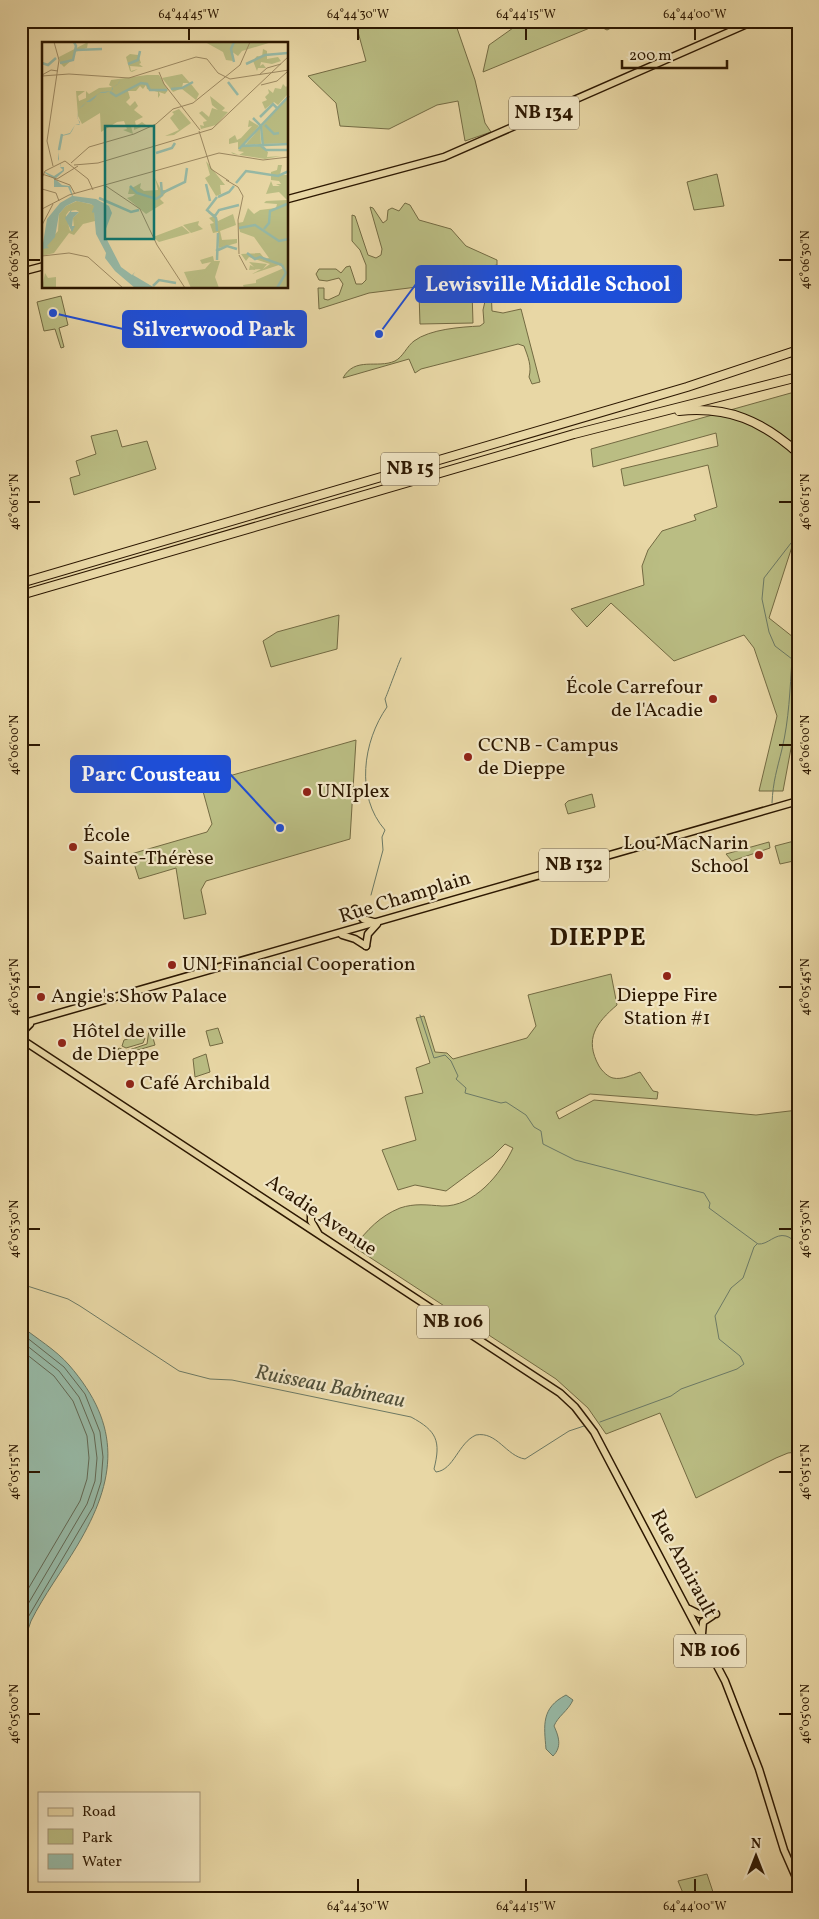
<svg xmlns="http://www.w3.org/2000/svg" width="819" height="1919" viewBox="0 0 819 1919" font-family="Vollkorn,serif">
<rect width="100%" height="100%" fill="#e8d7a5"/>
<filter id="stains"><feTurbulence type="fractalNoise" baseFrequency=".004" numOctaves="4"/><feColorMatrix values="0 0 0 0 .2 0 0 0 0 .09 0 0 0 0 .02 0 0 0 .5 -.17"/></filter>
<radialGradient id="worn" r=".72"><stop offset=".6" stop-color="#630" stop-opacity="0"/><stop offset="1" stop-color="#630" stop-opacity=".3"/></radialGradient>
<g fill="#babd83" stroke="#736a42">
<polygon points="355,21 436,21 437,26 457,28 475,80 485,123 491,132 465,141 458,101 437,105 389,129 340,126 336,103 308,76 366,61"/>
<polygon points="509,21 625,21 607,30 597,25 483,72 489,45 513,28"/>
<polygon points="717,174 724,206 694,210 687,182"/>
<path d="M 405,203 L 410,205 L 419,220 L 451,229 L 466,246 L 497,260 L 497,265 L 486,267 L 481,278 L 484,286 L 491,289 L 492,311 L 503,313 L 521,309 L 540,382 L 532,384 L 529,377 C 532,366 528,357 524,346 L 518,344 L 421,369 L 415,373 L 409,359 L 343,378 C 355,356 377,369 395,361 C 403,357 407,346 414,341 C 430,329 461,327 480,326 L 484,323 L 483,310 L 486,297 L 481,290 L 472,283 L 461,289 L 417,287 L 369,293 L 319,309 L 318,288 L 324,288 L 324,299 L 328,300 L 339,295 L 343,284 L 339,278 L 327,281 L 319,280 L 316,274 L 319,269 L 336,269 L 341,273 L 346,267 L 350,266 L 356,284 L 362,284 L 366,280 L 366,265 L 360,250 L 352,241 L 352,215 L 355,216 L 368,255 L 376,258 L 381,255 L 382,249 L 370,207 L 373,208 L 383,223 L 387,220 L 388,210 L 392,208 L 399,211 Z"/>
<polygon points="472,291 473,323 420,324 419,293"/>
<polygon points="61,296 68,325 59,328 64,347 61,348 55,329 44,331 37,302"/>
<polygon points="798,391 798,528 769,618 798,641 798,711 783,791 759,791 777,716 754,648 744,635 674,661 611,603 587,627 571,609 644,585 642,566 648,550 662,531 696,520 694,515 717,507 708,465 624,486 621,469 718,446 716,433 593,467 591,449"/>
<polygon points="117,430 122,447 147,441 156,469 74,495 70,478 80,475 76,461 96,454 91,436"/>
<polygon points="339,615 337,649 271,667 263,641 277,632"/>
<polygon points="356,740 350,839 206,881 201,890 206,914 184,919 176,868 139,879 131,854 207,832 212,824 201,784"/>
<polygon points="592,794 595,807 568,814 565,804 568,801"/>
<polygon points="798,840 798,860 780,864 775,846"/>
<polygon points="769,842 770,848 732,861 726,854"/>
<path d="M 611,974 L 617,1005 C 596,1023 584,1039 599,1066 C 602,1071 608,1077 613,1078 C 622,1080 632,1075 640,1072 L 653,1091 L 658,1092 L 657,1099 L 590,1094 L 556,1112 L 559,1119 L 594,1100 L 756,1115 L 798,1110 L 798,1452 L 788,1453 L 776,1458 L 696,1498 L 660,1413 L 606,1434 L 588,1408 L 556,1379 L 354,1247 C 367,1230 380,1216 400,1208 C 415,1203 427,1205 442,1206 C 474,1207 501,1174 513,1148 L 505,1144 L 493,1156 L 446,1191 L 415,1185 L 398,1190 L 382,1150 L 416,1140 L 405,1097 L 423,1093 L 416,1068 L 430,1063 L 416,1018 L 424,1016 L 435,1052 L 447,1053 L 453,1059 L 527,1038 L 536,1026 L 528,995 Z"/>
<polygon points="218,1028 223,1043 210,1046 206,1031"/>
<polygon points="149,1030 151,1031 155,1045 121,1055 118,1049 119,1048 126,1051 147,1044"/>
<polygon points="142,1035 145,1038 143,1043 126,1048 122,1046 124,1040"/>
<polygon points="206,1054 210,1072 195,1077 193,1059"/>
<polygon points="707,1874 715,1898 685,1898 678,1881"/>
</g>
<g fill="#97baa7" stroke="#6c7964">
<path d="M 21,1326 C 36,1338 56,1350 69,1365 C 122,1426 117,1479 77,1546 C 62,1571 44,1595 31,1621 C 27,1631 25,1643 21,1654 Z"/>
<path d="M 566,1695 L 573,1700 C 568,1711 558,1716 554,1726 C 559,1737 562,1747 553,1756 L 546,1749 C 544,1725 541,1708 566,1695 Z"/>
</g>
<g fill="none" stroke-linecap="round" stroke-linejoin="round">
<g stroke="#626854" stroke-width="1">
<polyline points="21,1333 64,1367 85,1394 100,1432 103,1457 101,1482 93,1507 27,1619 21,1637"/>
<polyline points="21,1341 59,1371 79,1397 94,1434 97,1458 95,1481 87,1504 21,1616"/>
<polyline points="21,1350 54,1376 73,1401 87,1436 89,1458 87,1479 80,1501 21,1601"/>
</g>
<g stroke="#6c7964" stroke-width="1">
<path d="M 772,803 C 773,781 777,770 782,749 C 789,720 790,689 792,659 L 775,646 L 769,632 L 762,599 L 764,578 L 798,534"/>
<path d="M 371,895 L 383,850 L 382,837 L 385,830 C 355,796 363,741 387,707 L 385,699 C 387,695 397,667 401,658"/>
<path d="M 420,1015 L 434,1058 L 445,1055 L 451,1061 L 458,1076 L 456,1079 L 466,1088 L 465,1093 L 501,1103 L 506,1102 L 526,1115 L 534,1127 L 541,1131 L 543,1144 L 575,1160 L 704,1193 L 710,1203 L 709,1208 L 758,1244 C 768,1245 775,1233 786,1236 C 790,1237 794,1241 798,1243"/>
<path d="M 21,1284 L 68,1299 L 80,1306 L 179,1371 L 210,1379 L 232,1380 L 411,1417 C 437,1431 441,1441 434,1469 L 436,1472 C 454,1470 458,1443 476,1435 C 497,1431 506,1456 525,1459 L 569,1431 L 584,1426"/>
<polyline points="600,1422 671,1396 681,1389 737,1369 744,1364 740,1356 719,1339 715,1316 731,1288 743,1278 754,1247 757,1244"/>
</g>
<defs>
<g id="major">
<polyline points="288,199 444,157 754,21"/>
<polyline points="21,272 44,266"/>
<polyline points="355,909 363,919 377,923"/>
<polyline points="342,935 355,939 366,946"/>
<polyline points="366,946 368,934 377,924"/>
<polyline points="21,1024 798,801"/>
<polyline points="21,1039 560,1393 575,1407 594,1432 725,1681 759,1769 784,1850 798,1882"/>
<polyline points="24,1041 22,1032 30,1024"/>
<polyline points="311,1209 311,1221 318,1233"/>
<polyline points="689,1609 699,1614 716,1614"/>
<polyline points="702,1634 703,1622 712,1616"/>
</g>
<g id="highway">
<path d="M 679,411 C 729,406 762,421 798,453"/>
<polyline points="21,583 687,387 798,350"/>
<polyline points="21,595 574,434 798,377"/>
</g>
</defs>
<use href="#major" stroke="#2c1700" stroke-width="9"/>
<use href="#highway" stroke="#2c1700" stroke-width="10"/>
<use href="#major" stroke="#e8d7a5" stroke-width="6"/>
<use href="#highway" stroke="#e8d7a5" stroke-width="8"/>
</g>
<path fill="none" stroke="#2c1700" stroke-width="2" d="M 189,28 L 189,40M 358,28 L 358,40M 526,28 L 526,40M 695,28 L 695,40M 28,260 L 40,260M 779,260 L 792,260M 28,502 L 40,502M 779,502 L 792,502M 28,745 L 40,745M 779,745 L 792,745M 28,987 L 40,987M 779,987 L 792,987M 28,1229 L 40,1229M 779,1229 L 792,1229M 28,1472 L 40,1472M 779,1472 L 792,1472M 28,1714 L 40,1714M 779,1714 L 792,1714M 358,1879 L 358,1892M 526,1879 L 526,1892M 695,1879 L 695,1892"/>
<g fill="#8f2418" stroke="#f0e5c4" stroke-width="2">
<circle cx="713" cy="699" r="5"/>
<circle cx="468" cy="757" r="5"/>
<circle cx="307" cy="792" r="5"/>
<circle cx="73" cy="847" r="5"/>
<circle cx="759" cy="855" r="5"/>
<circle cx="172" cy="965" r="5"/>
<circle cx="667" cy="976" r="5"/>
<circle cx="41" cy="997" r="5"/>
<circle cx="62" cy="1043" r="5"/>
<circle cx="130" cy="1084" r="5"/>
</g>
<g text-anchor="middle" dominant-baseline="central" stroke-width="4.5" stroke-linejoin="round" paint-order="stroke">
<g fill="#f0e5c4" stroke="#67553b" stroke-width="1">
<rect x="509" y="96.5" width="70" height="33" rx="4"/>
<rect x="381" y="452.5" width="58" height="33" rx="4"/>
<rect x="539" y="848.5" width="70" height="33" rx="4"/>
<rect x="417" y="1305.5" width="72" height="33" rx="4"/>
<rect x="674" y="1634.5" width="72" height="33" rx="4"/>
</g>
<g font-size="19" font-weight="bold" fill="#2c1700">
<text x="544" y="113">NB 134</text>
<text x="410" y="469">NB 15</text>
<text x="574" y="865">NB 132</text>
<text x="453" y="1322">NB 106</text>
<text x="710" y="1651">NB 106</text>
</g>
<g font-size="20" fill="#2c1700" stroke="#f0e5c4" text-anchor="start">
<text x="703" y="688" text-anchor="end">École Carrefour<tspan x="703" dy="23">de l'Acadie</tspan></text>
<text x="478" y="746">CCNB - Campus<tspan x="478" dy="23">de Dieppe</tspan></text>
<text x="317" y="792">UNIplex</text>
<text x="83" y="836">École<tspan x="83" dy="23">Sainte-Thérèse</tspan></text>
<text x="749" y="844" text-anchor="end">Lou MacNarin<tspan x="749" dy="23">School</tspan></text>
<text x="182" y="965">UNI Financial Cooperation</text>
<text x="667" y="996" text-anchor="middle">Dieppe Fire<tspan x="667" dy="23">Station #1</tspan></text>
<text x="51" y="997">Angie's Show Palace</text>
<text x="72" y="1032">Hôtel de ville<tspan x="72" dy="23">de Dieppe</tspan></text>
<text x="140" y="1084">Café Archibald</text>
</g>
<g font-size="20" fill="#2c1700" stroke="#f0e5c4">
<text transform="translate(405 898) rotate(-17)">Rue Champlain</text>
<text transform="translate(321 1216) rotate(34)">Acadie Avenue</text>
<text transform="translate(683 1564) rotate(62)">Rue Amirault</text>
</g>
<g font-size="21" font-style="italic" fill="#51503a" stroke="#f0e5c4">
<text transform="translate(330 1387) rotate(11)">Ruisseau Babineau</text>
</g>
<g font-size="25" font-weight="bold" letter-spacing="1" fill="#2c1700" stroke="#f0e5c4">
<text x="598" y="938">DIEPPE</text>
</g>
</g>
<g transform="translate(42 42)">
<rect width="246" height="246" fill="#e8d7a5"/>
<path d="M 46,0 L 45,6 L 33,10 L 31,17 L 22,25 L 18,21 L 17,15 ZM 163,0 L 230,0 L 200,9 L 196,14 L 189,9 L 191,19 L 184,18 L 181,10 ZM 221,7 L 225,9 L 225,17 L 236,15 L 239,19 L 230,22 L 219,20 L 218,24 L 221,22 L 224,26 L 216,26 L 215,29 L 211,19 L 215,14 L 220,15 ZM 88,12 L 96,13 L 99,21 L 97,22 L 101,25 L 88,24 L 89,29 L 96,27 L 90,30 L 88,29 L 84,15 ZM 140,32 L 148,41 L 141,41 L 140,46 L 131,50 L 120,36 ZM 105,33 L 117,33 L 126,48 L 123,52 L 117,50 L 118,53 L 116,56 L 116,50 L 105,47 L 104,43 L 101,47 L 98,44 L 94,49 L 86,49 L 88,56 L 84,60 L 88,64 L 93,59 L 96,64 L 92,68 L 101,75 L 93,79 L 94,84 L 100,80 L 104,83 L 92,88 L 92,84 L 89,84 L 91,92 L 81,88 L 85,87 L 82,79 L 75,80 L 59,90 L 58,71 L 40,82 L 36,74 L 34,49 L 43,49 L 36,54 L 37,59 L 44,56 L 44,49 L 47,52 L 57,46 L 70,45 L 67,43 L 69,38 ZM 149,42 L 157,52 L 154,58 L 140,47 ZM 241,42 L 244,45 L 246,43 L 246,52 L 236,63 L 232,60 L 223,67 L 220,60 L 225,58 L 223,55 L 227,51 L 226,47 L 231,51 L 233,46 L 239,47 ZM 168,54 L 183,66 L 180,69 L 186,70 L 174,83 L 159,87 L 158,83 L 162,84 L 161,80 L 165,79 L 157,71 L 160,69 L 167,75 L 170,66 L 176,68 L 170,63 ZM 246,55 L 246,101 L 221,102 L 220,84 ZM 137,67 L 149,81 L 132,93 L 123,94 L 137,88 L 128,76 L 132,72 L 130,70 ZM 207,78 L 217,84 L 196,108 L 196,100 L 187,102 L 187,97 L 193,93 L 195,98 L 199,96 L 210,84 L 206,85 ZM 218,86 L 219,102 L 203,103 L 204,102 ZM 219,104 L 226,110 L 225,115 L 239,114 L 223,117 L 191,112 L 189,110 L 197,113 L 202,110 L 196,109 L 200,105 ZM 164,119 L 183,143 L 178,143 L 179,152 L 174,154 L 163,136 L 168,133 ZM 236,123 L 240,123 L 238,133 L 246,133 L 246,246 L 202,246 L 201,243 L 214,241 L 214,238 L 242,226 L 237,223 L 210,232 L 219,227 L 207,228 L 208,223 L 212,225 L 207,220 L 225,222 L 221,227 L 228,222 L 207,215 L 204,219 L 199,212 L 218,211 L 223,217 L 227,216 L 212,195 L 198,190 L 196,181 L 201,180 L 206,166 L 204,164 L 212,172 L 218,168 L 234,166 L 235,162 L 222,161 L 224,159 L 245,158 L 237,150 L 224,152 L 229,139 L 231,144 L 238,144 L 234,142 L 239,142 L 237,139 L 229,138 L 229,130 L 235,128 ZM 113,136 L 119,148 L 126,148 L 118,157 L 122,161 L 104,172 L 85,156 L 91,154 L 93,152 L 86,152 L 88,144 L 90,146 L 99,141 L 98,146 L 102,149 L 116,148 ZM 35,159 L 52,163 L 53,179 L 41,182 L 32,193 L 27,191 L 12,211 L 0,214 L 0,207 L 16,189 L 17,172 L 24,164 ZM 34,168 L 37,170 L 31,176 L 32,186 L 28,189 L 24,173 L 27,169 ZM 166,171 L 173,172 L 176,179 L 191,172 L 194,183 L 178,189 L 180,198 L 195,197 L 195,201 L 177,206 L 176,190 L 171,191 L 168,182 L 172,181 L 167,176 L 172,174 ZM 157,179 L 156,183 L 161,187 L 149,191 L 141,183 ZM 140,184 L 148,191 L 117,200 L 111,195 ZM 171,214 L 172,219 L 178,219 L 173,235 L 177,246 L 149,246 L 142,230 L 163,227 L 169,220 L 160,222 L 158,218 ZM 3,231 L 6,236 L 14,235 L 14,246 L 0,246 Z" fill="#babd83" fill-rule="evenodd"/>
<path d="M 78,38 L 77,41 L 75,43 L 71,45 L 71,47 L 69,49 L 63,51 L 58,51 L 55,53 L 53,56 L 48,60 L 44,60 L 41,64 L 37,67 L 35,76 L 38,80 L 38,82 L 37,83 L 33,83 L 30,89 L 28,92 L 20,94 L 19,102 L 16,110 L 17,117 L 16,119 L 19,121 L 19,123 L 18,125 L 22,125 L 22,129 L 13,137 L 20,143 L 28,144 L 31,154 L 54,157 L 67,164 L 70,171 L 62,192 L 79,225 L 90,233 L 93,230 L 91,233 L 113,246 L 93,246 L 73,229 L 63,216 L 64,211 L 54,192 L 52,170 L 51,171 L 50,170 L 52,164 L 49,162 L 34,159 L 24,164 L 17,172 L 13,195 L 5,204 L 7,206 L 0,207 L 5,177 L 18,161 L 30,154 L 26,145 L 12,145 L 12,137 L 3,131 L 3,130 L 12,134 L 21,128 L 18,125 L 19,121 L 16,119 L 16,110 L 19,95 L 19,94 L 21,93 L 28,91 L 33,83 L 38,82 L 35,75 L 37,67 L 44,60 L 59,50 L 69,49 L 71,45 L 76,42 ZM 30,167 L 29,170 L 37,170 L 31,176 L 30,184 L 33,184 L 30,190 L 23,176 Z" fill="#97baa7"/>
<path fill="none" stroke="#97baa7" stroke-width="2.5" d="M 34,8 L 60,7M 192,20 L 189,7 L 192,0M 0,21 L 6,23 L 14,16M 18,21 L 31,18 L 34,4 L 32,0M 86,22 L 96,18 L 98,9M 204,22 L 223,13 L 246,11M 186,40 L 196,53M 129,47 L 140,46 L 151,40M 68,50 L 74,54 L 99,41 L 105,42 L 108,48 L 125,48M 218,75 L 231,62 L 235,66M 211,76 L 219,84 L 221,105M 223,83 L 232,92 L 237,91M 218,103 L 224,108 L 247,108M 199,104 L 247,102M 197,107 L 247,54M 17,108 L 20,92M 114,111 L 130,106 L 133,101M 194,141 L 204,129 L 236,134 L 247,129M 164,142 L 168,159M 88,144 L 95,151 L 114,157 L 120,153 L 119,140M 120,151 L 143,140 L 145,126M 176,155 L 187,150 L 192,144M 57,156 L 89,170 L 97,168M 173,174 L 177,168 L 197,163M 197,186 L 213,183 L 237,199 L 247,197M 222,187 L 227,181 L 228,169 L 245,162M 175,189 L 174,176 L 165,168 L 175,155M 174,209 L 185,204 L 195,207M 205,211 L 213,217 L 218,215 L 240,223M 175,218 L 176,191M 111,244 L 117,238 L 134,241M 235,246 L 244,231 L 240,223"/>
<path fill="none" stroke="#9d8a63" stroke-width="1" d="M 117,30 L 122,42 L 158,88M 0,33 L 9,28 L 16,29M 217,33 L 225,26 L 239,22M 0,34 L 27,32 L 87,36 L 154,15 L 165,17 L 176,31 L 188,37 L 247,28M 219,43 L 235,39 L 245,30M 157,89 L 169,127 L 187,139M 29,121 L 47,105 L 92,92 L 114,82 L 131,67 L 151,61 L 198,23 L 208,0M 32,123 L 56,121 L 170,87 L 247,14M 11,124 L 5,99 L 17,18 L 12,0M 0,132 L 15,137 L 36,124M 0,136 L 3,129 L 23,119 L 46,137 L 51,148M 12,137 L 28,143 L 33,152M 184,138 L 196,145 L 201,154 L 196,178 L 197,212M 64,144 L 98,167 L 115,203 L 143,246M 0,147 L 14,151 L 17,159M 0,167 L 27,153 L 177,111 L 221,118 L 247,115M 0,183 L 11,162M 197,213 L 205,228M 0,214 L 27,211 L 46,215 L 81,246"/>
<path fill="#0f766e" fill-opacity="0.15" stroke="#0f766e" stroke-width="2.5" d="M 63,84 L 112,84 L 112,197 L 63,197 Z"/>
<rect width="246" height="246" fill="none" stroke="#2c1700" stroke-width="2.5"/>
</g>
<path fill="none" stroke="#1d4ed8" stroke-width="2" d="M379 334L416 284M53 313L123 329M280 828L230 774"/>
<g fill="#1d4ed8" stroke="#f0e5c4" stroke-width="2">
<circle cx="379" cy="334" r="5"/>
<circle cx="53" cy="313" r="5"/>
<circle cx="280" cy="828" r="5"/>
</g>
<g fill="#1d4ed8" stroke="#1d4ed8" stroke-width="2">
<rect x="416" y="266" width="265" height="36" rx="5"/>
<rect x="123" y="311" width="183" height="36" rx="5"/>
<rect x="71" y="756" width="159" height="36" rx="5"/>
</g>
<g font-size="21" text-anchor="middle" font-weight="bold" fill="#fff">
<text x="548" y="291">Lewisville Middle School</text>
<text x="214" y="336">Silverwood Park</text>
<text x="151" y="781">Parc Cousteau</text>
</g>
<rect width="819" height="1919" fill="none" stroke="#e8d7a5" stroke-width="55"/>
<rect x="38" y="1792" width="162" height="90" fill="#f0e5c4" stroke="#a29376"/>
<rect x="48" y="1808" width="25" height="8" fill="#e8d7a5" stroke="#a29376"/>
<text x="82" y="1816" font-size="15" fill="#2c1700">Road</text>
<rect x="48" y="1829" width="25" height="15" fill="#babd83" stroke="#a29376"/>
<text x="82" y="1842" font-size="15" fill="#2c1700">Park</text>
<rect x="48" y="1854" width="25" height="15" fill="#97baa7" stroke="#a29376"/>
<text x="82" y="1866" font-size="15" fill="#2c1700">Water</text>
<g transform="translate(756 1856)" stroke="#f0e5c4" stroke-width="4" paint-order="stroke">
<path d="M0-4L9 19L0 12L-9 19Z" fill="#2c1700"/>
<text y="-8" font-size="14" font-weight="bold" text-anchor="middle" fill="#2c1700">N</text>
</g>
<path d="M622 60v8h105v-8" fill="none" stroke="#2c1700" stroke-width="2.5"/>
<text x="629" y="60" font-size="15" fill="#2c1700" stroke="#f0e5c4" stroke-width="4" paint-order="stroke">200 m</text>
<rect x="28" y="28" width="764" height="1864" fill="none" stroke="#2c1700" stroke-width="2"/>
<g font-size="12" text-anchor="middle" fill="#2c1700">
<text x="189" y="18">64°44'45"W</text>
<text x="358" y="18">64°44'30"W</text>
<text x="526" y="18">64°44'15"W</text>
<text x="695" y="18">64°44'00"W</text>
<text transform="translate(14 260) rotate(-90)" y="4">46°06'30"N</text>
<text transform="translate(805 260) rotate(-90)" y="4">46°06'30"N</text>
<text transform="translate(14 502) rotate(-90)" y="4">46°06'15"N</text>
<text transform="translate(805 502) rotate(-90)" y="4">46°06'15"N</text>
<text transform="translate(14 745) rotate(-90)" y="4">46°06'00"N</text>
<text transform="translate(805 745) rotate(-90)" y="4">46°06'00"N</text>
<text transform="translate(14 987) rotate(-90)" y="4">46°05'45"N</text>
<text transform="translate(805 987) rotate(-90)" y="4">46°05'45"N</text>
<text transform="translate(14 1229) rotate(-90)" y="4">46°05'30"N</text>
<text transform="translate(805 1229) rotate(-90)" y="4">46°05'30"N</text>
<text transform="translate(14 1472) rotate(-90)" y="4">46°05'15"N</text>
<text transform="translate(805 1472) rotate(-90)" y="4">46°05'15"N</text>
<text transform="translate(14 1714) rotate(-90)" y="4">46°05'00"N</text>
<text transform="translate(805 1714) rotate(-90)" y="4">46°05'00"N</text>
<text x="358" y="1910">64°44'30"W</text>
<text x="526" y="1910">64°44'15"W</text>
<text x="695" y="1910">64°44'00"W</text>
</g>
<rect width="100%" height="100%" filter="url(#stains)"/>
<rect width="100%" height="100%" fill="url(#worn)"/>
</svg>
